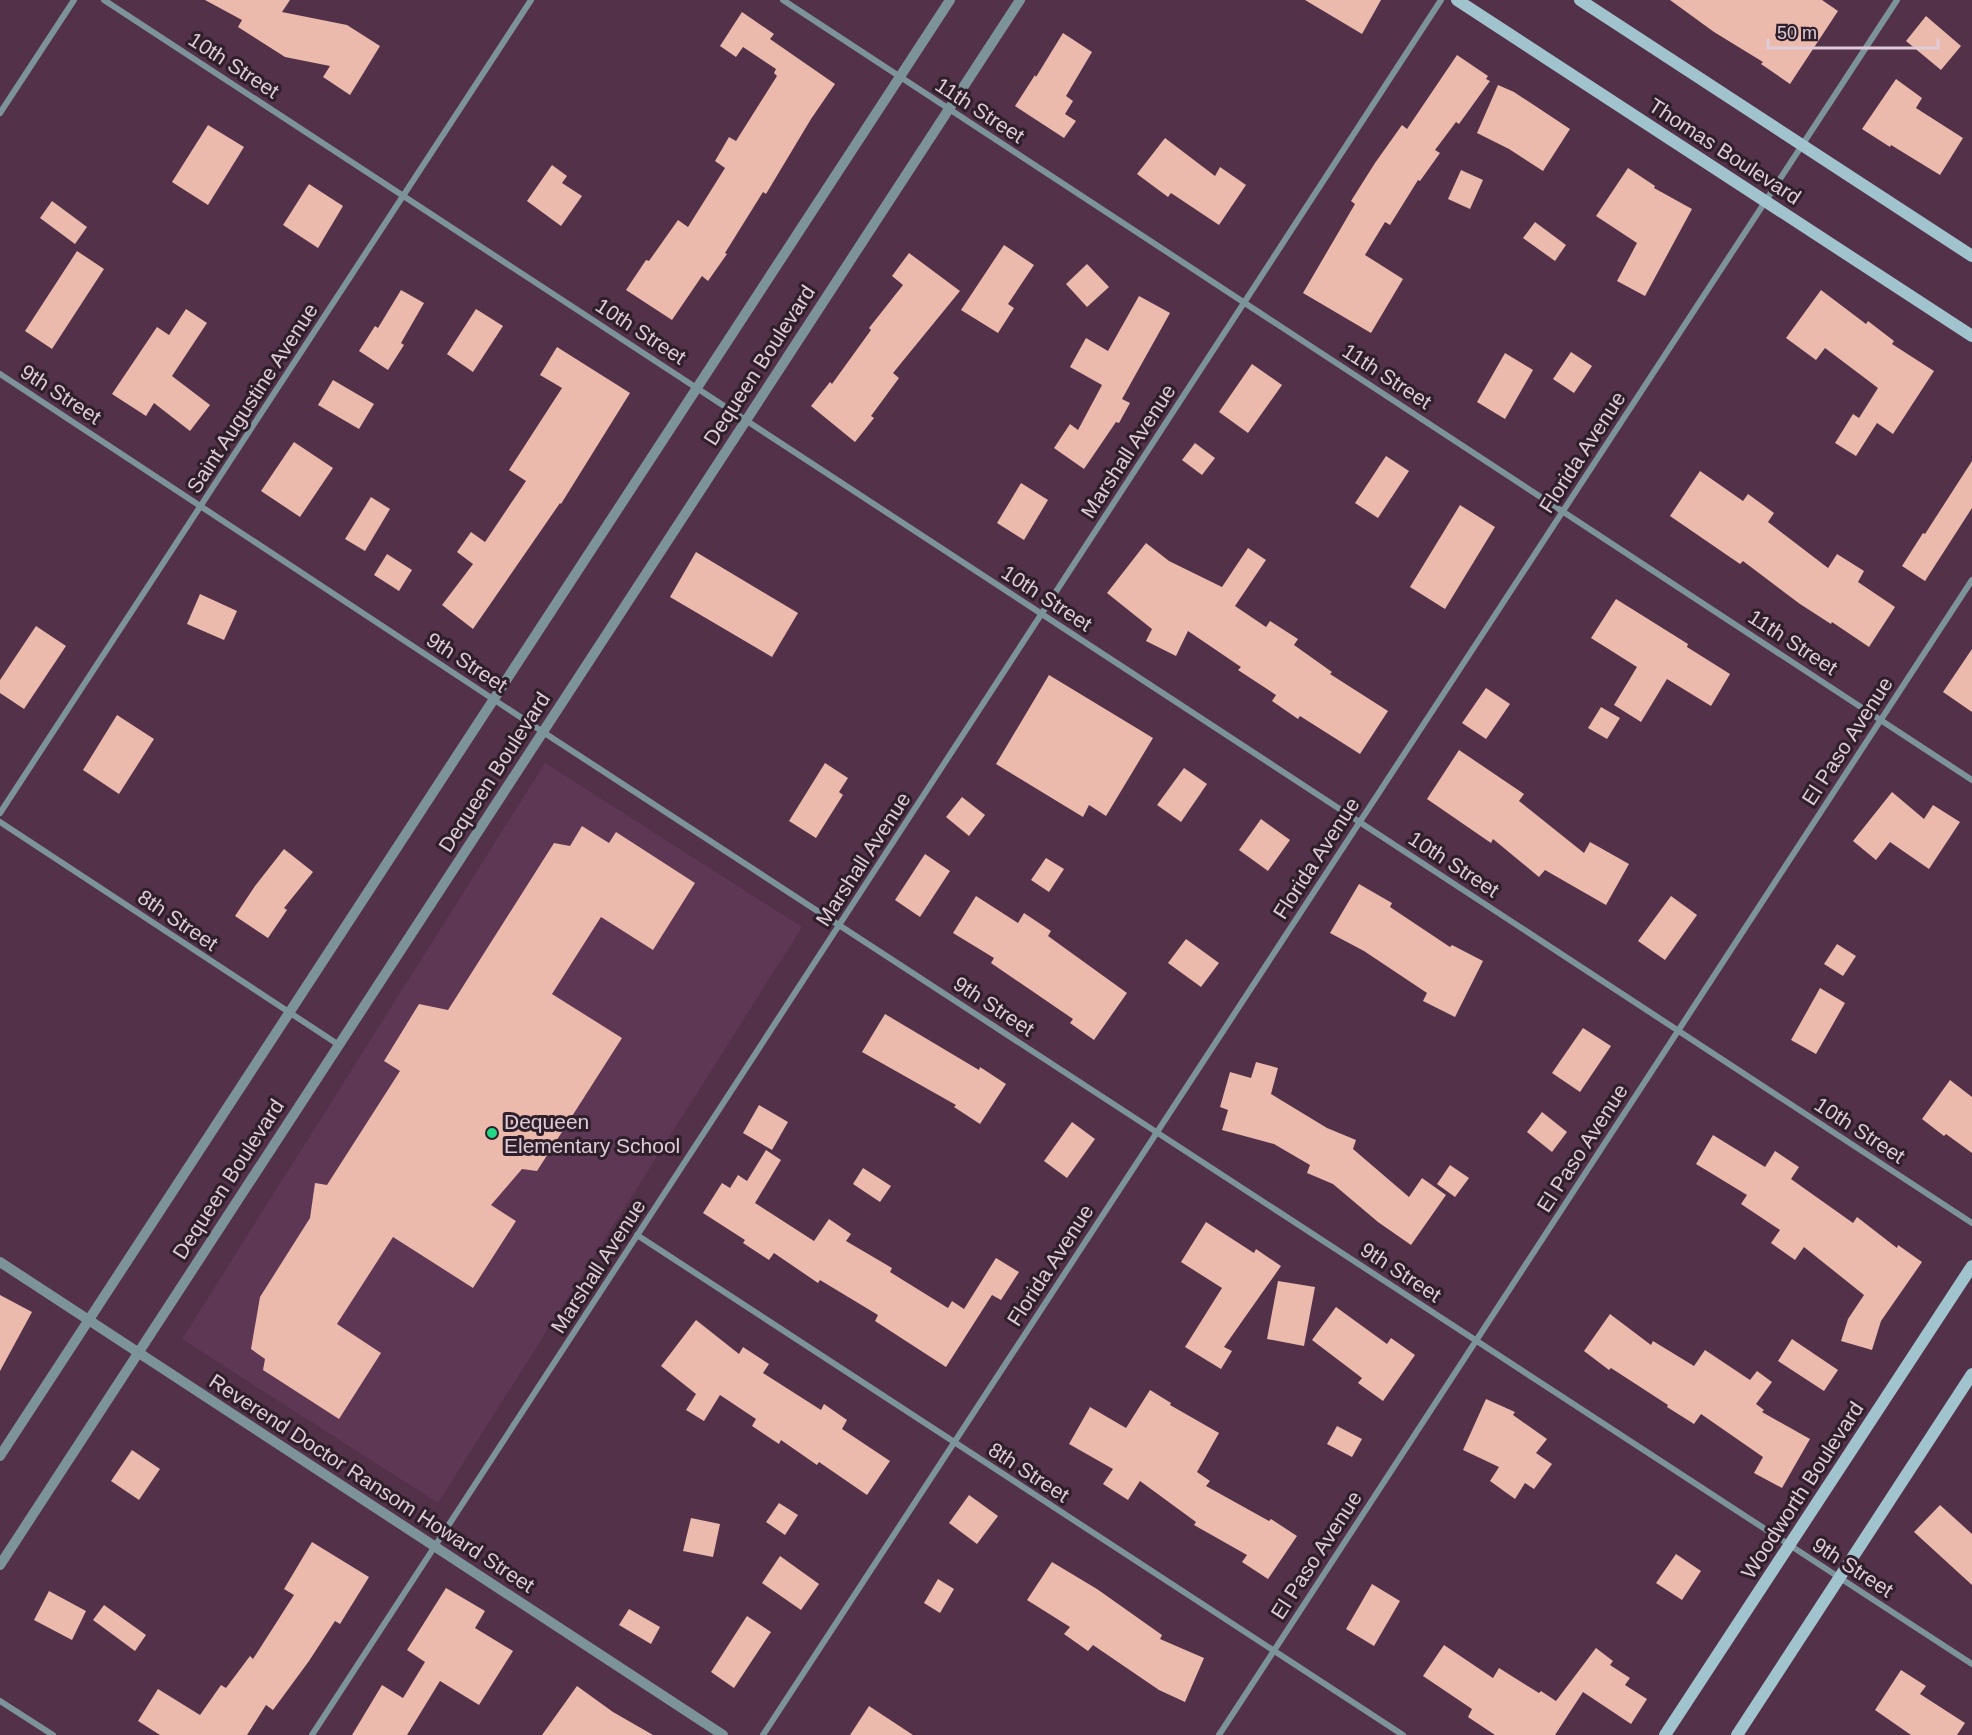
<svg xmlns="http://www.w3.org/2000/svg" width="1972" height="1735" viewBox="0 0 1972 1735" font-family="Helvetica,sans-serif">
<rect width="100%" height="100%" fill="#523149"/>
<polygon fill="#5e3755" points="545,763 802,927 438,1503 182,1339"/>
<g fill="#ebbaac">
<polygon points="205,0 290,0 282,12 347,25 380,46 350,95 323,77 330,66 285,57 238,27 242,20"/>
<polygon points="1305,0 1381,0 1362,34"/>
<polygon points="1670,0 1822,0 1838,11 1790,84 1761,64 1763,62 1714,32"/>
<polygon points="742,12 774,34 770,39 835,84 811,119 766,194 763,192 725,253 727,254 708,281 702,276 672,320 626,290 646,260 649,261 678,220 688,227 725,168 715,161 729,137 736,141 777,76 774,73 776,69 743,47 736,57 720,46"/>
<polygon points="1926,16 1961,46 1941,70 1906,41"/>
<polygon points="1063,33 1092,52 1066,96 1073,101 1065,114 1076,121 1064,138 1015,106 1035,75 1036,77"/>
<polygon points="1457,55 1488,76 1486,79 1490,81 1459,124 1456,122 1435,150 1440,153 1420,181 1418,180 1390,225 1385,222 1365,255 1403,279 1371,333 1303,293 1355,204 1351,201 1375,163 1402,125 1407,129"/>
<polygon points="1896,79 1922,98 1916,108 1963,138 1940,175 1891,145 1890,147 1862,129"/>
<polygon points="1498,85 1514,92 1570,129 1543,171 1509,149 1477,133"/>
<polygon points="208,125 244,147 208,205 172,182"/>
<polygon points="1165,138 1215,176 1220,167 1246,185 1219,225 1171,193 1168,197 1137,174"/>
<polygon points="552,165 567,176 562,183 582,196 561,226 527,201"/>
<polygon points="1628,168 1655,186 1654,188 1692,209 1645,296 1617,281 1637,243 1596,216"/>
<polygon points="1461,170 1483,180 1470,209 1448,199"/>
<polygon points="309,184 343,206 318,248 283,225"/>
<polygon points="52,201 87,227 75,244 40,218"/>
<polygon points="1535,222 1566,245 1555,261 1523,238"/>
<polygon points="1004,245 1034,265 1008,304 1014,308 998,333 961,310"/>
<polygon points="77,251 104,269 52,349 25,331"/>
<polygon points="909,253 960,291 893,373 899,378 871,416 874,418 855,442 811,406 830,382 832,384 871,330 869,328 903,285 892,276"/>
<polygon points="1087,264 1109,287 1087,307 1066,284"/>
<polygon points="401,290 424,303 401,343 404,345 388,370 359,351 375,326 378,328"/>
<polygon points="1821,290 1866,324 1868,321 1894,341 1892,344 1934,371 1893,434 1877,423 1856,456 1835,443 1853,414 1859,418 1878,388 1825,348 1816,360 1786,338"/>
<polygon points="1139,296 1170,313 1122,399 1130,403 1119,423 1116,422 1084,469 1054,448 1070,424 1078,430 1102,385 1070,367 1086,338 1108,351"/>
<polygon points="186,309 207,323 172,376 210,405 190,431 154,403 146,416 112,394 157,327 169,335"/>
<polygon points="476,309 503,326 473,372 447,354"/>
<polygon points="557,347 630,393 561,504 560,503 473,629 442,605 473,564 457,552 471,532 485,542 526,481 509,470 562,388 540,375"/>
<polygon points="1571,352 1592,366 1574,393 1553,379"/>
<polygon points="1505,353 1533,370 1505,419 1477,402"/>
<polygon points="1252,364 1282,385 1248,433 1219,412"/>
<polygon points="333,380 374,404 359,429 318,405"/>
<polygon points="294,442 333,468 300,517 261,491"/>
<polygon points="1195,443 1215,458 1202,475 1182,460"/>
<polygon points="1386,456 1409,471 1378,518 1355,503"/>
<polygon points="1972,461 1972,508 1925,581 1902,566 1923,533 1925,534"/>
<polygon points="1700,471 1743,501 1748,494 1774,513 1768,522 1828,568 1837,554 1864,571 1858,582 1895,607 1869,647 1832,622 1831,624 1800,604 1743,561 1740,564 1670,516"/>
<polygon points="1021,483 1048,500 1024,540 997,523"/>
<polygon points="371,497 390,509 365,551 345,539"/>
<polygon points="1460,505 1495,527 1445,609 1410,587"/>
<polygon points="1146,543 1169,561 1222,587 1248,548 1266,560 1235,606 1266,627 1270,621 1298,639 1294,645 1332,672 1330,674 1388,711 1360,754 1300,716 1298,719 1272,701 1276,695 1238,670 1241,667 1188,631 1176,656 1146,641 1152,629 1107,593"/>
<polygon points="696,552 798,613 772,657 670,597"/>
<polygon points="387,554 412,570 399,591 374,575"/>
<polygon points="200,594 237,611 224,640 187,624"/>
<polygon points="1616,599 1688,644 1687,647 1730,674 1711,706 1667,679 1641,722 1614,705 1637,667 1591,638"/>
<polygon points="36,626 66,646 24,709 0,693 0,680"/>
<polygon points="1972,649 1972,712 1943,692"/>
<polygon points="1049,675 1153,738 1106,816 1089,805 1083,817 996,764"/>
<polygon points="1486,688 1510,704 1486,739 1462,723"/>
<polygon points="1601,707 1620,718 1607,739 1588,728"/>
<polygon points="117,715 154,739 119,794 83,770"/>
<polygon points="1459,750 1524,794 1519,801 1584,853 1590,842 1629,864 1606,905 1545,870 1539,877 1493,839 1491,843 1427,799"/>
<polygon points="825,763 848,778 839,792 843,795 816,838 789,821"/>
<polygon points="1184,768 1207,784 1181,822 1157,805"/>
<polygon points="1892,792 1924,819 1933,805 1960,822 1929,869 1890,842 1876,860 1853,841"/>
<polygon points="962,797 985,815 969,836 946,817"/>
<polygon points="1261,819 1290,840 1268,871 1239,850"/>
<polygon points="582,826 609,843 616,832 695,883 653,950 601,917 552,994 622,1038 537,1171 522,1169 491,1205 516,1221 473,1288 393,1237 337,1324 381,1353 339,1419 263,1370 265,1359 251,1349 260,1297 310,1218 315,1183 327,1185 400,1071 384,1061 419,1004 448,1010 554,843 570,846"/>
<polygon points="284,849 313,872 284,908 287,910 268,938 235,916 255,886"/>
<polygon points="925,854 950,871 920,917 895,900"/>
<polygon points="1046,858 1064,869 1049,892 1031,880"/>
<polygon points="1359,884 1392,903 1390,907 1450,947 1452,945 1483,961 1455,1017 1423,1001 1427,993 1364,951 1330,933"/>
<polygon points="976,896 1018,923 1024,913 1051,931 1048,936 1127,993 1094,1040 1070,1023 1073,1019 991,963 994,958 953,933"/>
<polygon points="1671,896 1697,915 1665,960 1638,941"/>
<polygon points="1186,939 1219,963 1201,987 1168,963"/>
<polygon points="1837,944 1856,956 1843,976 1824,964"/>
<polygon points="1820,988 1845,1003 1816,1054 1791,1040"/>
<polygon points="885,1014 979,1070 980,1067 1006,1084 980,1124 954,1107 956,1105 862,1052"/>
<polygon points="1583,1028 1611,1046 1580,1092 1552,1073"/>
<polygon points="1256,1062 1278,1068 1271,1094 1327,1128 1356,1140 1353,1149 1409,1197 1422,1178 1446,1195 1411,1245 1378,1222 1333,1184 1307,1173 1310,1165 1274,1144 1222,1130 1228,1110 1220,1107 1230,1072 1251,1078"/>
<polygon points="1950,1080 1972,1097 1972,1153 1946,1134 1944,1136 1922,1119"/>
<polygon points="759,1105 788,1122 772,1150 743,1133"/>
<polygon points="1542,1112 1567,1132 1552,1152 1527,1132"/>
<polygon points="1072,1122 1095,1139 1067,1178 1044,1161"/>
<polygon points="1713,1135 1765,1167 1775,1151 1799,1167 1791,1179 1853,1223 1857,1217 1897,1248 1898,1245 1922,1262 1881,1321 1872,1350 1841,1341 1848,1319 1864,1295 1804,1247 1795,1260 1771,1243 1780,1230 1741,1204 1747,1195 1696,1164"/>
<polygon points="766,1150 781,1160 755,1203 814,1241 829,1219 851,1234 846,1241 892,1268 890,1272 948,1308 952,1301 964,1309 996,1258 1019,1272 1001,1300 992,1295 946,1367 875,1321 878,1315 820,1280 818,1283 774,1253 769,1260 743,1243 745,1240 703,1213 722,1183 730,1188 738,1175 747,1181"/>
<polygon points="1450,1165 1469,1178 1455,1197 1437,1184"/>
<polygon points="863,1168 891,1186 880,1202 853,1184"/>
<polygon points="1206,1222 1254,1253 1256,1249 1281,1266 1224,1347 1232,1351 1221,1369 1185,1347 1222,1288 1181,1262"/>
<polygon points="1278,1281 1315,1287 1304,1346 1267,1339"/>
<polygon points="0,1295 32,1312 0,1371"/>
<polygon points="1336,1307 1387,1344 1391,1338 1415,1355 1383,1401 1358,1383 1362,1378 1312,1340"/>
<polygon points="1610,1314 1651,1345 1653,1341 1694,1366 1705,1350 1750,1380 1757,1371 1772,1382 1756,1404 1764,1410 1762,1412 1810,1439 1782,1488 1754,1473 1763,1457 1701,1414 1694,1424 1667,1407 1668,1405 1611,1368 1609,1370 1584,1351"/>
<polygon points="696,1320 739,1354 743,1347 769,1364 763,1373 821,1410 824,1404 847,1420 842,1429 890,1461 867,1495 819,1462 817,1465 781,1440 779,1444 752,1426 756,1419 720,1395 704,1421 686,1410 696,1394 661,1366"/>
<polygon points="1792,1339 1838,1370 1824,1391 1778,1361"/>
<polygon points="1150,1390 1171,1403 1170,1405 1219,1433 1197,1472 1210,1481 1206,1486 1269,1521 1271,1519 1297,1536 1268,1579 1242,1562 1247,1555 1194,1525 1196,1522 1140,1481 1128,1500 1103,1484 1113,1469 1069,1444 1090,1407 1126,1428"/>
<polygon points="1486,1399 1515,1412 1513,1415 1547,1439 1536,1453 1552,1464 1534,1489 1525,1483 1515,1499 1490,1481 1499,1467 1463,1450"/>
<polygon points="1337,1426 1362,1439 1352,1457 1327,1444"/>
<polygon points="132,1450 160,1469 139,1500 111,1481"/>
<polygon points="969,1495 998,1516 977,1544 949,1523"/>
<polygon points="779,1503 798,1515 785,1535 766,1522"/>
<polygon points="1940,1505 1972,1534 1972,1585 1914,1532"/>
<polygon points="691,1518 720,1524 713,1557 683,1551"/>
<polygon points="312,1542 369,1577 340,1624 335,1621 309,1661 273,1710 266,1705 247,1735 160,1735 138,1721 158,1689 200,1715 221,1685 226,1688 250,1656 253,1659 294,1595 284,1589"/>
<polygon points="1676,1554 1701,1571 1682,1600 1656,1583"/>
<polygon points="780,1556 819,1584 801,1610 762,1583"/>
<polygon points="1052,1562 1097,1589 1162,1635 1160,1639 1204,1658 1185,1702 1159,1690 1093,1645 1088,1651 1064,1634 1070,1627 1027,1600"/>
<polygon points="938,1579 954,1589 940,1613 924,1603"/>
<polygon points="1372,1584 1400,1601 1374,1646 1346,1629"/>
<polygon points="446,1588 485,1611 475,1628 513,1651 479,1705 440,1681 407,1735 352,1735 382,1685 403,1698 425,1662 407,1650"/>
<polygon points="49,1591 86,1611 72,1640 34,1620"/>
<polygon points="104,1605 146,1635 135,1651 93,1620"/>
<polygon points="629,1609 660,1627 651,1644 619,1625"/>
<polygon points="747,1616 771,1632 734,1688 711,1672"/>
<polygon points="1444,1645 1493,1678 1499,1668 1539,1693 1541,1691 1556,1701 1596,1648 1613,1661 1610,1665 1630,1678 1625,1685 1647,1699 1631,1724 1583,1692 1555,1735 1495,1735 1468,1717 1472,1709 1423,1676"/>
<polygon points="1901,1670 1926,1686 1920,1694 1965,1723 1957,1735 1911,1735 1875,1710"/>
<polygon points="577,1686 613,1712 653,1735 542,1735"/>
<polygon points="869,1706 913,1735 850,1735"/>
</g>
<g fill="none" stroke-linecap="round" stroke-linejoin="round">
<g stroke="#7d939a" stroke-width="6">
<polyline points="104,0 1972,1223"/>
<polyline points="783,0 1972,780"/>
<polyline points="0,113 74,0"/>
<polyline points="0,374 543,732 1972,1664"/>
<polyline points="0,813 531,0"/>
<polyline points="0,822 339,1045"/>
<polyline points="637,1235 1403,1735"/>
<polyline points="0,1701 53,1735"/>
<polyline points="312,1735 1441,0"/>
<polyline points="763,1735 1897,0"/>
<polyline points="1219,1735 1972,580"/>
</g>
<g stroke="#7d939a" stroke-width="10">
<polyline points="0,1262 723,1735"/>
<polyline points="0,1456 950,0"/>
<polyline points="0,1565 1020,0"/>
</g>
<g stroke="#a0c3cd" stroke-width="12">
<polyline points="1457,0 1972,336"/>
<polyline points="1580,0 1972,256"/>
<polyline points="1665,1735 1972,1266"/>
<polyline points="1737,1735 1972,1374"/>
</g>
</g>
<circle fill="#22d887" stroke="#2e1f2a" stroke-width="2" cx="492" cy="1133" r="6"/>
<g text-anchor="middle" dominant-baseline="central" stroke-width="6" stroke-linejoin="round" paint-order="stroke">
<g font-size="21" fill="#e0cbd9" stroke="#2e1f2a">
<text transform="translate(234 65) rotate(33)">10th Street</text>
<text transform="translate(980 110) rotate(33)">11th Street</text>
<text transform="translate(1725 151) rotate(33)">Thomas Boulevard</text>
<text transform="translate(641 331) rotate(33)">10th Street</text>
<text transform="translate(759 365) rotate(-57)">Dequeen Boulevard</text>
<text transform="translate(1387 376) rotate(33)">11th Street</text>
<text transform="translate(61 394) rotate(33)">9th Street</text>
<text transform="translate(252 398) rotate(-57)">Saint Augustine Avenue</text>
<text transform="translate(1128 451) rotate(-57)">Marshall Avenue</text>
<text transform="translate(1582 452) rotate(-57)">Florida Avenue</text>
<text transform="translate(1047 598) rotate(33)">10th Street</text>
<text transform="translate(1793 642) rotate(33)">11th Street</text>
<text transform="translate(467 662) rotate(33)">9th Street</text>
<text transform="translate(1847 741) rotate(-57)">El Paso Avenue</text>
<text transform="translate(494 772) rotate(-57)">Dequeen Boulevard</text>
<text transform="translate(1316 858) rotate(-57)">Florida Avenue</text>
<text transform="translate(863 859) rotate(-57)">Marshall Avenue</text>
<text transform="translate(1454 864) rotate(33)">10th Street</text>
<text transform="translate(178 920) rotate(34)">8th Street</text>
<text transform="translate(994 1006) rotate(33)">9th Street</text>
<text transform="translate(1860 1130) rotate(33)">10th Street</text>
<text transform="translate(1582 1148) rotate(-57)">El Paso Avenue</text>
<text transform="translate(228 1179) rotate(-57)">Dequeen Boulevard</text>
<text transform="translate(1050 1265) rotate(-57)">Florida Avenue</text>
<text transform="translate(598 1266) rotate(-57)">Marshall Avenue</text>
<text transform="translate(1401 1272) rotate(33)">9th Street</text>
<text transform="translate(1029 1472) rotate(33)">8th Street</text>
<text transform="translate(372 1483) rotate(33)">Reverend Doctor Ransom Howard Street</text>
<text transform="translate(1802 1490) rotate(-57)">Woodworth Boulevard</text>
<text transform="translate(1316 1555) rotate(-57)">El Paso Avenue</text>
<text transform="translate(1853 1567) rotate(33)">9th Street</text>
</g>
<g font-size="21" fill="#e0cbd9" stroke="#2e1f2a" text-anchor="start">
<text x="504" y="1121">Dequeen<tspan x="504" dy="24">Elementary School</tspan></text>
</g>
</g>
<path d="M1768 39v9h170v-9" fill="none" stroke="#e0cbd9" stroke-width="3"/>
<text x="1777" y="39" font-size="18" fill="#e0cbd9" stroke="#2e1f2a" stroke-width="4.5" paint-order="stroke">50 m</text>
</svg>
